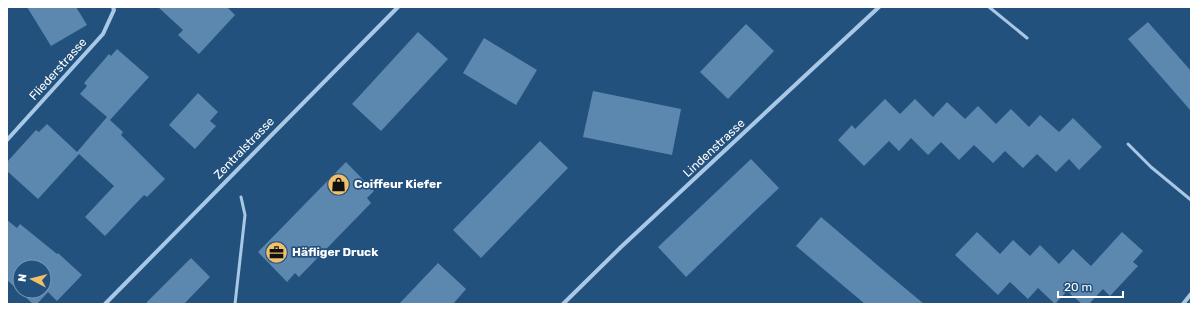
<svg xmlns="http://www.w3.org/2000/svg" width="1198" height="311" viewBox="0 0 1198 311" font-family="Rubik,sans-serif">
<rect width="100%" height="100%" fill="#23517d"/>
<g fill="#5c87ae" fill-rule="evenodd">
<polygon points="27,7 76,7 87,25 51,46"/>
<polygon points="158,7 227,7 235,15 199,54 178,35 183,30"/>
<polygon points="1148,22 1191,71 1191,111 1128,39"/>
<polygon points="746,24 774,51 728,99 700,72"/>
<polygon points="418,32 448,59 381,131 352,104"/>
<polygon points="484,38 537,70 516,105 463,73"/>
<polygon points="117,49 149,77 110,120 123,132 121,135 165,179 147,197 144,195 105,236 85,217 114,186 79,154 38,199 7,171 7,162 36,130 39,132 47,124 77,152 107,117 80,94 87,86 84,83 109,54 111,56"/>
<polygon points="593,91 681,109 672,155 583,137"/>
<polygon points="198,93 218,112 210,121 216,126 195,149 169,125"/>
<polygon points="885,99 900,114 915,99 933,117 947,102 965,119 978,106 996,124 1011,109 1029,127 1040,115 1059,132 1073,118 1102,147 1079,170 1069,159 1056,172 1037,154 1023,168 1005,151 993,163 974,145 959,160 941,142 928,155 911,138 899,151 889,141 864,166 838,140 852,125 855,129"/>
<polygon points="540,141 568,168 481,258 453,230"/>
<polygon points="751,159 779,188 686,277 658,247"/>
<polygon points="346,162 374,191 367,198 371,203 299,277 295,273 287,282 258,252"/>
<polygon points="821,217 882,269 924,304 865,304 796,246"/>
<path d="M 7,220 L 17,228 L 20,224 L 57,254 L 58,253 L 82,275 L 57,301 L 48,292 L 37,304 L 33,304 L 7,280 ZM 20,267 L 44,267 L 44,291 L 20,291 Z"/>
<polygon points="977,232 1000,254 1013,240 1030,256 1040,245 1059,264 1073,249 1091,266 1122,232 1143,251 1133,262 1138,266 1110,296 1103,289 1089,304 1082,304 1067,291 1055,304 1038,288 1028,299 1010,282 998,295 955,255"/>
<polygon points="191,258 210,277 184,304 145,304"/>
<polygon points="438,263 466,289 453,304 399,304"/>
</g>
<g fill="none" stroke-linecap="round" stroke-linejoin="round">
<g stroke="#a8c8e6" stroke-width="3">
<polyline points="989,7 1027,38"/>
<polyline points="1128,144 1151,167 1191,200"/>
<polyline points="235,304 245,215 241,197"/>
</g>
<g stroke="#a8c8e6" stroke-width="4">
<polyline points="7,140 103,34 114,10 113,7"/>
<polyline points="105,304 398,7"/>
<polyline points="563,304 621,247 879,7"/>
<polyline points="1183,304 1191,294"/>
</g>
</g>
<defs>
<symbol id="shop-disc" viewBox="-11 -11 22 22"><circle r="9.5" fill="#f1c06b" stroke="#23517d"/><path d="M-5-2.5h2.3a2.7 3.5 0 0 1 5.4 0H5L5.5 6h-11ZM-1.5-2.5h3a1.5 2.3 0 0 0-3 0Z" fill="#111"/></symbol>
<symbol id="office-disc" viewBox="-11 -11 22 22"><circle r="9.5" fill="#f1c06b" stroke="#23517d"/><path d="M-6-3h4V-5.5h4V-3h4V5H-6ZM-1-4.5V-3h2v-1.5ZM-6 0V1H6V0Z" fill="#111"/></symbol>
</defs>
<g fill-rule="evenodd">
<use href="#shop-disc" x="326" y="172" width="25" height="25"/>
<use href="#office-disc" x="264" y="240" width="25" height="25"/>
</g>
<g text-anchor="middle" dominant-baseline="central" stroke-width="3.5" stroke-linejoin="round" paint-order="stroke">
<g font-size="12" fill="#fff" stroke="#23517d">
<text transform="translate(58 69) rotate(-48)">Fliederstrasse</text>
<text transform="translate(244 148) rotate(-46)">Zentralstrasse</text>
<text transform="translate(714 148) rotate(-43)">Lindenstrasse</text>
</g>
<g font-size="12" font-weight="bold" fill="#fff" stroke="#23517d" text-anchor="start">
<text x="354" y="184">Coiffeur Kiefer</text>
<text x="292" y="252">Häfliger Druck</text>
</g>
</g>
<rect width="1198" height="311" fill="none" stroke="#ffffff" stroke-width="16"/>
<g transform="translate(32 279) rotate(277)"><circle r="19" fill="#23517d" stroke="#7b97b1"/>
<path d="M0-3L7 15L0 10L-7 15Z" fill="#f1c06b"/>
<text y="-6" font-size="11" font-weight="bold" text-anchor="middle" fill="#ffffff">N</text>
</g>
<path d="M1058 291v6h65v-6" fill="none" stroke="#ffffff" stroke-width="2"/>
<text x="1064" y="291" font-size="12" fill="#ffffff" stroke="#23517d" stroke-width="3" paint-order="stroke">20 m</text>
</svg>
